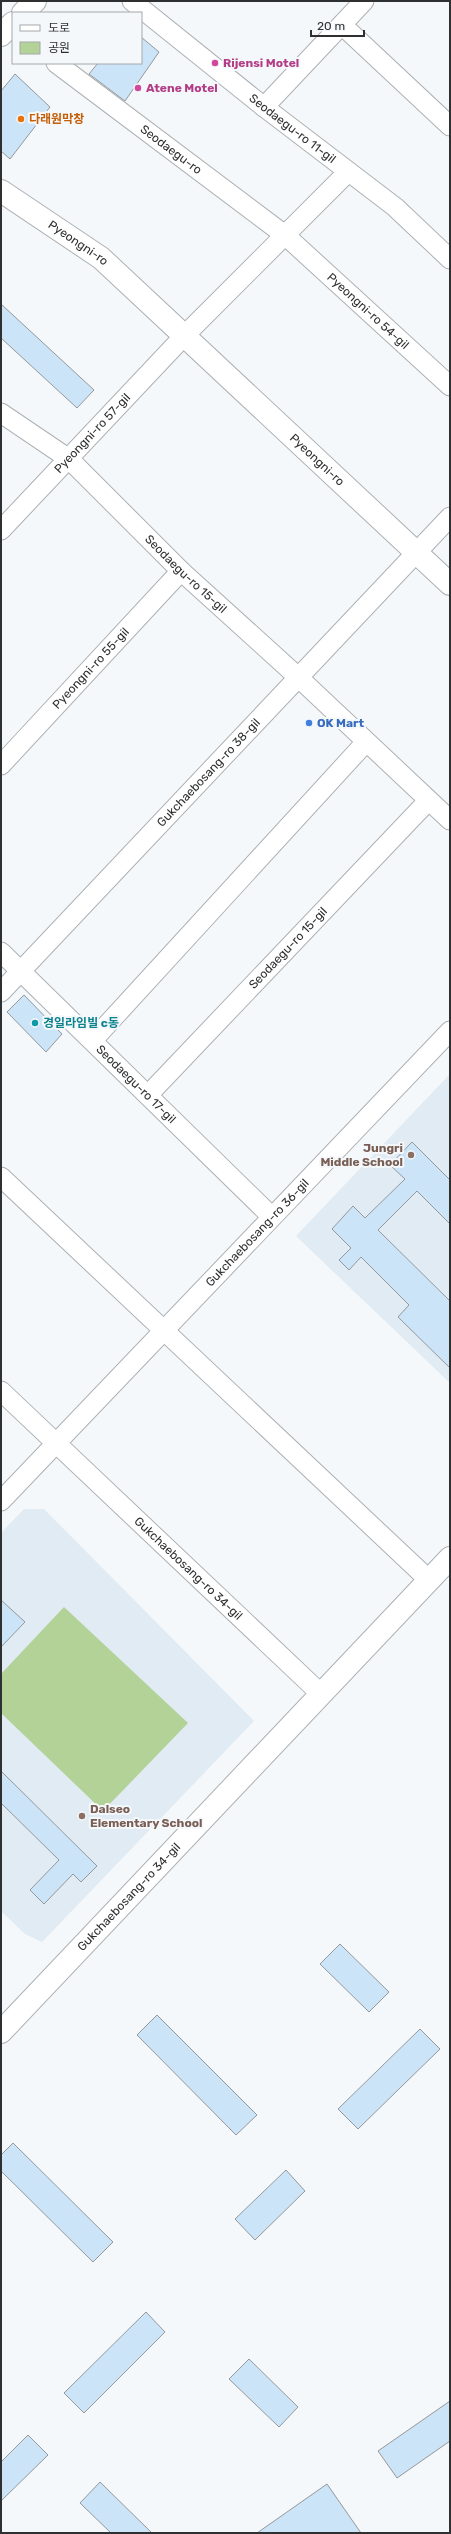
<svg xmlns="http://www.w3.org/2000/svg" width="451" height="2534" viewBox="0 0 451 2534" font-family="Rubik,'Noto Sans KR',sans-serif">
<rect width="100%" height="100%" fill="#f5f8fb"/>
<g fill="#e1ebf3">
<polygon points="450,1074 450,1383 296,1236"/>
<polygon points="24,1509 44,1509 254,1721 42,1942 25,1934 1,1911 1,1533"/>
</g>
<polygon fill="#b2d297" points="64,1607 188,1723 103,1811 1,1713 1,1674"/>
<g fill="#cce4f8" stroke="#95989b">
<polygon points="141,37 159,52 125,101 89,74 98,63 141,63"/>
<polygon points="15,74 50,107 10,159 1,151 1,91"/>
<polygon points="1,304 94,390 77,408 1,338"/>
<polygon points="24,995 62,1034 46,1052 7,1012"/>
<polygon points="412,1142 450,1180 450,1224 417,1191 378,1230 450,1301 450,1368 398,1317 409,1305 361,1257 349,1270 339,1260 351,1248 332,1229 353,1206 365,1218 405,1179 390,1165"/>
<polygon points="1,1600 25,1622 1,1647"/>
<polygon points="1,1771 97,1866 81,1882 73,1874 44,1904 30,1890 59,1860 1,1803"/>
<polygon points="340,1944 389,1992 369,2012 320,1964"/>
<polygon points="157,2015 257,2115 236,2135 137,2035"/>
<polygon points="420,2029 440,2049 358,2129 338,2109"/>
<polygon points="13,2143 113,2242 93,2262 1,2171 1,2155"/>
<polygon points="286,2170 305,2191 255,2240 235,2219"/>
<polygon points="146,2312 165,2332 84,2413 64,2393"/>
<polygon points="249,2359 298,2407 279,2427 229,2379"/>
<polygon points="450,2401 450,2441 397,2478 378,2451"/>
<polygon points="28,2435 48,2455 1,2501 1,2462"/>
<polygon points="100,2482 152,2533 111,2533 80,2503"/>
<polygon points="327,2484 361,2533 257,2533"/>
</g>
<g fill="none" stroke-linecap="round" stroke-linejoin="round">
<defs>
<g id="minor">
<path id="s1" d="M 132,1 L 264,107 L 395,207 L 450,259"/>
<polyline points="342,25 450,126"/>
<path id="s2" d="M 56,63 L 286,236 L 450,386"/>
<polyline points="264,107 364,1"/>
<path id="s3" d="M 1,413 L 69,459 L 181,571 L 298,677 L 450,820"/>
<path id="s4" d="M 1,530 L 184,336 L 348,172"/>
<path id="s5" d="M 1,765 L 181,571"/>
<path id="s6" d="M 1,952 L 271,1216"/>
<path id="s7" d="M 1,992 L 450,517"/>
<polyline points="93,1040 366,742"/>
<path id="s8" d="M 148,1095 L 428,801"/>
<polyline points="1,1177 429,1580"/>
<path id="s9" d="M 1,1391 L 321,1694"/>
<path id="s10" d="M 1,1501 L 450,1031"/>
</g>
<g id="major">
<polyline points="23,13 35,1"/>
<polyline points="1,35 13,23"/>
<path id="s11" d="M 1,191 L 101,258 L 450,584"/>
<path id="s12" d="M 1,2032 L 450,1558"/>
</g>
</defs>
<use href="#minor" stroke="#adb1b3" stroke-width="21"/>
<use href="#major" stroke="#adb1b3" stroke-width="24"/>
<use href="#minor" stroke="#fff" stroke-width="19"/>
<use href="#major" stroke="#fff" stroke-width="22"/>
</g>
<g fill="#d1479c" stroke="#f5f8fb" stroke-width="1.5">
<circle cx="215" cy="63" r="4"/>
<circle cx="138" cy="88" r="4"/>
</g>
<circle fill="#e8710a" stroke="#f5f8fb" stroke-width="1.5" cx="21" cy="119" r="4"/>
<circle fill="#3f7fe0" stroke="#f5f8fb" stroke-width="1.5" cx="309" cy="723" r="4"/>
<circle fill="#0f9aa8" stroke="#f5f8fb" stroke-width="1.5" cx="35" cy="1023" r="4"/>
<g fill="#8d6e63" stroke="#f5f8fb" stroke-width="1.5">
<circle cx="411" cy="1155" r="4"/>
<circle cx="82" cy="1816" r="4"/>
</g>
<g text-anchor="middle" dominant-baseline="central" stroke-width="4" stroke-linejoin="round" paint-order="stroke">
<g font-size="12" font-weight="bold" fill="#b23c85" stroke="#f5f8fb" text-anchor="start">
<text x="223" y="63">Rijensi Motel</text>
<text x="146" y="88">Atene Motel</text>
</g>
<g font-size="12" font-weight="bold" fill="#c56008" stroke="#f5f8fb" text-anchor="start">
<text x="29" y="119">다래원막창</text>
</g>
<g font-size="12" fill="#2f3031" stroke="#f5f8fb">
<text stroke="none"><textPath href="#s1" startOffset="205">Seodaegu-ro 11-gil</textPath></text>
<text stroke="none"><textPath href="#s2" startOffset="144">Seodaegu-ro</textPath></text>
<text stroke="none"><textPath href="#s11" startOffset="93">Pyeongni-ro</textPath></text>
<text stroke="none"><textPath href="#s2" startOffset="399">Pyeongni-ro 54-gil</textPath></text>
<text stroke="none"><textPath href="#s4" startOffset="133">Pyeongni-ro 57-gil</textPath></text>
<text stroke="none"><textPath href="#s11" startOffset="416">Pyeongni-ro</textPath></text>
<text stroke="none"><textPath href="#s3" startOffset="246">Seodaegu-ro 15-gil</textPath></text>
<text stroke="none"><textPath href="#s5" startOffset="132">Pyeongni-ro 55-gil</textPath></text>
<text stroke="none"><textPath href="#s7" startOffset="302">Gukchaebosang-ro 38-gil</textPath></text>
<text stroke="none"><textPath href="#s8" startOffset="203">Seodaegu-ro 15-gil</textPath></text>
<text stroke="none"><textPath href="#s6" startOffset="189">Seodaegu-ro 17-gil</textPath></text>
<text stroke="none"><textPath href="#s10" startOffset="371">Gukchaebosang-ro 36-gil</textPath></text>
<text stroke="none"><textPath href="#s9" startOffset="258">Gukchaebosang-ro 34-gil</textPath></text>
<text stroke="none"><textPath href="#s12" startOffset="186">Gukchaebosang-ro 34-gil</textPath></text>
</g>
<g font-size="12" font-weight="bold" fill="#366cbe" stroke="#f5f8fb" text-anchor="start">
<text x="317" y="723">OK Mart</text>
</g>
<g font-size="12" font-weight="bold" fill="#0d838f" stroke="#f5f8fb" text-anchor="start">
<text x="43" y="1023">경일라임빌 c동</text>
</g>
<g font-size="12" font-weight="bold" fill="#785e54" stroke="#f5f8fb" text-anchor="end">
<text x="403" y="1148">Jungri<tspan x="403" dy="14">Middle School</tspan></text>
<text x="90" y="1809" text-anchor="start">Dalseo<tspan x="90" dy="14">Elementary School</tspan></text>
</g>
</g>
<rect width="451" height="2534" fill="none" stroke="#2f3031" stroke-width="4"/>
<rect x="12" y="12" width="130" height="52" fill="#f5f8fb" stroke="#a6a8aa"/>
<rect x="20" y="25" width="20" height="6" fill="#ffffff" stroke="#a6a8aa"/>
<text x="48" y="32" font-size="12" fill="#2f3031">도로</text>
<rect x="20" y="42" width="20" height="12" fill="#b2d297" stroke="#a6a8aa"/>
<text x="48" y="52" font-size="12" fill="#2f3031">공원</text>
<path d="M311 30v6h53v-6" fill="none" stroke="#2f3031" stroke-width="2"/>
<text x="317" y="30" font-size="12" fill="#2f3031" stroke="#f5f8fb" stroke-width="3" paint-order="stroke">20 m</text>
</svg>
